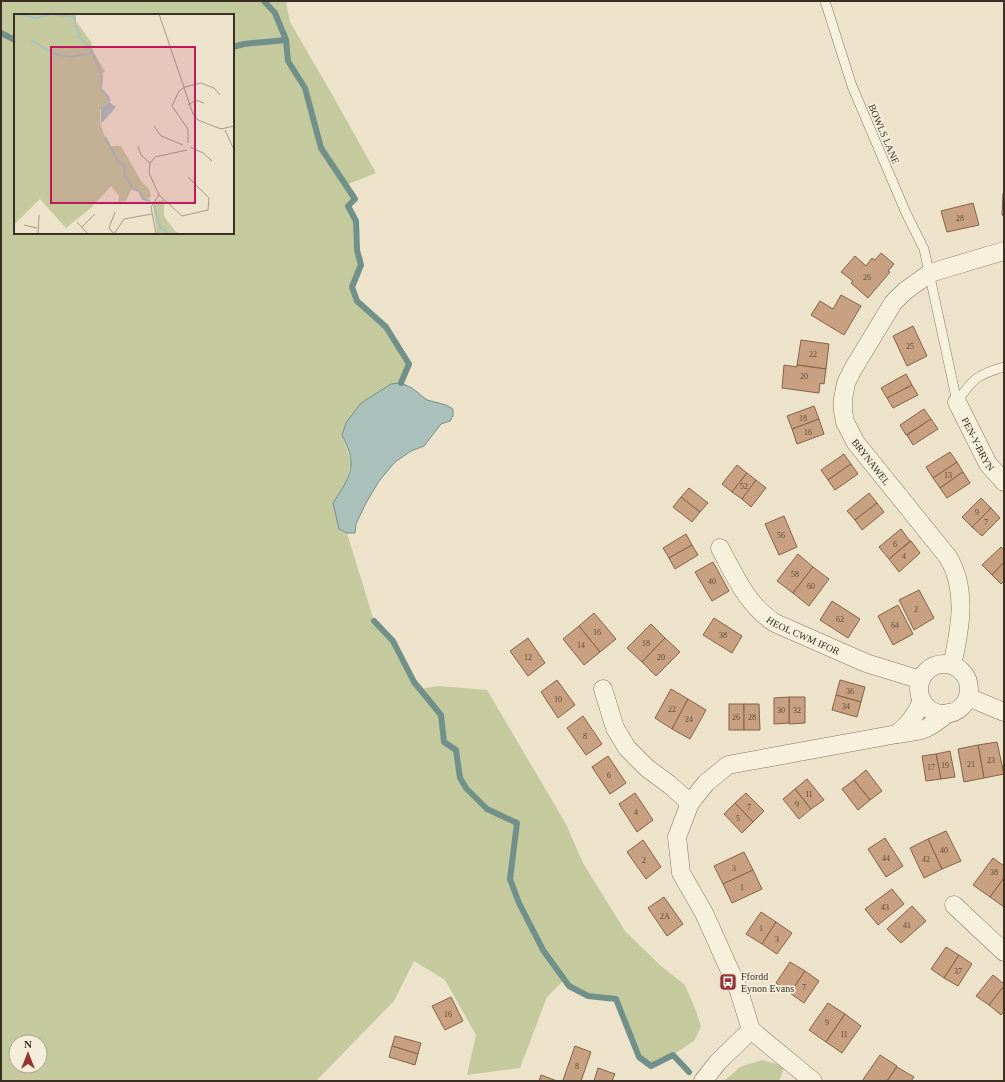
<svg xmlns="http://www.w3.org/2000/svg" width="1005" height="1082" viewBox="0 0 1005 1082" font-family="Georgia,serif">
<rect width="100%" height="100%" fill="#ede3ca"/>
<g fill="#c4ca9e" fill-rule="evenodd">
<path d="M 1,1 L 286,1 L 290,22 L 333,96 L 376,173 L 346,185 L 355,199 L 348,206 L 356,221 L 357,250 L 361,265 L 352,287 L 357,301 L 386,327 L 409,364 L 401,383 L 391,384 L 342,435 L 351,462 L 346,482 L 333,503 L 339,529 L 347,533 L 374,621 L 393,641 L 420,689 L 439,686 L 487,690 L 566,824 L 583,863 L 625,931 L 660,965 L 685,985 L 696,1011 L 701,1026 L 695,1040 L 673,1055 L 651,1066 L 639,1057 L 616,999 C 597,997 576,996 564,980 L 547,997 L 520,1068 L 467,1075 L 476,1035 L 445,980 L 414,961 L 394,1001 L 316,1081 L 1,1081 ZM 15,15 L 233,15 L 233,233 L 15,233 ZM 16,1042 L 40,1042 L 40,1066 L 16,1066 Z"/>
<polygon points="762,1060 785,1066 779,1081 724,1081 740,1067"/>
</g>
<path fill="#aac1bb" stroke="#719089" d="M 401,383 L 412,388 L 427,400 L 446,405 L 453,409 L 453,416 L 450,421 L 441,424 L 424,446 L 411,451 L 395,462 L 379,481 L 366,503 L 356,524 L 355,533 L 347,533 L 339,529 L 333,503 C 340,492 352,476 351,462 C 351,454 346,443 342,435 L 346,423 L 361,403 L 391,384 Z"/>
<g fill="none" stroke-linecap="round" stroke-linejoin="round">
<g stroke="#719089" stroke-width="6">
<polyline points="264,1 275,13 286,40 288,61 305,88 321,148 355,199 348,206 356,221 357,250 361,265 352,287 357,301 386,327 409,364 401,383"/>
<polyline points="1,33 15,40"/>
<polyline points="233,47 244,44 286,40"/>
<polyline points="374,621 393,641 414,682 441,715 444,742 456,750 460,778 466,788 487,809 517,823 510,879 519,903 543,950 569,986 588,996 616,999 639,1057 651,1066 673,1055 689,1072"/>
</g>
</g>
<g fill="#c8a182" stroke="#866146">
<polygon points="1003,193 1004,193 1004,216 1002,215"/>
<polygon points="973,203 979,225 947,232 941,211"/>
<polygon points="881,253 894,264 888,271 890,272 868,298 851,283 853,281 841,272 855,256 866,266 872,258 875,260"/>
<polygon points="841,295 861,306 844,335 811,315 820,301 833,309"/>
<polygon points="913,326 927,356 907,366 893,336"/>
<polygon points="801,340 829,344 826,369 797,365"/>
<polygon points="784,365 797,367 797,365 826,369 824,384 820,383 819,393 782,388"/>
<polygon points="906,374 912,385 887,398 881,388"/>
<polygon points="912,385 918,395 893,408 887,398"/>
<polygon points="814,406 819,419 792,429 787,416"/>
<polygon points="924,409 931,419 906,435 900,425"/>
<polygon points="819,419 824,434 797,444 792,429"/>
<polygon points="931,419 938,429 913,445 907,435"/>
<polygon points="950,452 957,462 933,478 926,467"/>
<polygon points="844,454 851,464 828,480 821,470"/>
<polygon points="957,462 963,472 940,488 933,478"/>
<polygon points="851,464 858,474 835,490 828,480"/>
<polygon points="737,465 747,473 732,492 722,484"/>
<polygon points="963,472 970,483 947,498 940,488"/>
<polygon points="747,473 756,480 742,499 732,492"/>
<polygon points="756,480 766,488 751,507 742,499"/>
<polygon points="689,488 708,503 700,512 681,497"/>
<polygon points="869,493 877,503 855,520 847,511"/>
<polygon points="681,497 700,512 692,522 673,507"/>
<polygon points="981,498 991,508 972,527 962,517"/>
<polygon points="877,503 884,512 862,530 855,520"/>
<polygon points="991,508 1000,518 982,536 972,527"/>
<polygon points="784,516 797,547 779,555 765,524"/>
<polygon points="901,529 910,541 889,559 879,547"/>
<polygon points="686,534 692,545 669,558 663,548"/>
<polygon points="911,541 920,553 899,572 889,559"/>
<polygon points="692,545 698,555 675,569 669,558"/>
<polygon points="1001,547 1004,550 1004,562 992,575 982,565"/>
<polygon points="798,554 813,567 793,593 777,581"/>
<polygon points="713,562 729,591 712,601 695,572"/>
<polygon points="1004,562 1004,581 1001,584 992,575"/>
<polygon points="813,567 829,579 809,606 793,593"/>
<polygon points="919,590 934,618 914,630 899,600"/>
<polygon points="832,601 860,619 848,638 820,620"/>
<polygon points="898,605 913,634 893,645 878,616"/>
<polygon points="594,613 616,639 600,652 579,626"/>
<polygon points="714,618 742,636 732,653 703,635"/>
<polygon points="651,624 665,638 642,662 627,648"/>
<polygon points="579,626 600,652 584,665 563,639"/>
<polygon points="528,638 545,663 528,676 510,651"/>
<polygon points="665,638 680,652 656,676 642,662"/>
<polygon points="557,680 575,705 558,718 541,692"/>
<polygon points="840,680 865,687 861,702 836,695"/>
<polygon points="671,689 688,699 672,729 655,718"/>
<polygon points="836,695 861,702 857,717 832,710"/>
<polygon points="789,697 805,697 805,723 789,724"/>
<polygon points="789,697 789,723 774,724 774,698"/>
<polygon points="688,699 706,710 690,739 672,729"/>
<rect x="729" y="704" width="15" height="26"/>
<polygon points="744,704 759,704 760,730 744,730"/>
<polygon points="583,716 602,744 586,755 567,728"/>
<polygon points="997,742 1004,774 984,778 978,745"/>
<polygon points="978,745 984,778 964,782 958,749"/>
<polygon points="950,751 955,777 941,779 936,754"/>
<polygon points="936,754 941,779 926,781 922,756"/>
<polygon points="608,756 626,783 610,794 592,767"/>
<polygon points="866,770 882,791 870,800 854,780"/>
<polygon points="807,779 824,800 811,809 795,789"/>
<polygon points="854,780 870,800 858,810 842,789"/>
<polygon points="795,789 811,809 799,819 783,799"/>
<polygon points="635,793 653,820 637,832 619,804"/>
<polygon points="746,793 764,811 753,822 735,803"/>
<polygon points="735,803 753,822 742,833 724,814"/>
<polygon points="946,831 961,861 942,869 928,839"/>
<polygon points="885,838 903,866 886,877 868,849"/>
<polygon points="928,839 942,869 924,878 910,848"/>
<polygon points="643,840 661,867 646,879 627,852"/>
<polygon points="744,852 753,870 723,884 714,866"/>
<polygon points="993,858 1004,866 1004,878 990,897 973,885"/>
<polygon points="753,870 762,889 732,903 723,884"/>
<polygon points="1004,878 1004,907 990,897"/>
<polygon points="892,889 904,904 878,925 865,909"/>
<polygon points="664,897 683,924 667,936 648,908"/>
<polygon points="912,906 926,921 901,943 887,929"/>
<polygon points="761,912 776,922 762,944 746,934"/>
<polygon points="776,922 792,933 777,954 762,944"/>
<polygon points="946,947 959,955 944,978 931,969"/>
<polygon points="959,955 972,964 958,986 944,978"/>
<polygon points="790,962 805,971 790,993 776,983"/>
<polygon points="805,971 819,981 804,1003 790,993"/>
<polygon points="993,975 1004,984 1004,986 989,1005 976,996"/>
<polygon points="1004,986 1004,1011 1001,1015 989,1005"/>
<polygon points="451,997 463,1021 445,1030 432,1006"/>
<polygon points="828,1003 845,1014 826,1042 809,1030"/>
<polygon points="845,1014 861,1026 842,1053 826,1042"/>
<polygon points="395,1036 421,1043 418,1054 392,1046"/>
<polygon points="392,1046 418,1054 415,1065 389,1057"/>
<polygon points="575,1046 591,1052 581,1081 566,1081 563,1080"/>
<polygon points="880,1055 897,1066 887,1081 862,1081"/>
<polygon points="897,1067 914,1077 911,1081 887,1081"/>
<polygon points="598,1068 615,1074 612,1081 594,1081"/>
<polygon points="541,1075 557,1081 539,1081"/>
</g>
<g fill="none" stroke-linecap="round" stroke-linejoin="round">
<defs>
<g id="service">
<polyline points="825,1 852,86 906,213 924,249 957,402"/>
<path d="M 957,402 C 972,380 977,374 1004,367"/>
</g>
<g id="minor">
<path id="s1" d="M 957,402 L 988,464 L 1004,482"/>
<path id="s2" d="M 720,548 C 735,576 747,605 775,623 L 866,663 L 921,680"/>
<circle cx="944" cy="689" r="25"/>
<path d="M 952,665 C 960,630 968,590 948,557 L 856,443 L 845,422 L 843,411 L 843,399 L 846,383 L 853,369 L 893,303 L 905,291 L 930,273 L 1004,251"/>
<polyline points="603,689 615,728 627,748 647,768 670,785 690,803"/>
<polyline points="968,697 1004,712"/>
<path d="M 897,734 C 909,724 916,715 922,700"/>
<polyline points="954,905 1004,952"/>
<path d="M 751,1030 L 739,991 L 704,913 L 681,873 L 677,837 L 690,803 L 706,783 L 728,765 L 897,734 C 924,731 927,730 948,713"/>
<polyline points="751,1030 813,1081"/>
<polyline points="703,1081 718,1062 751,1030"/>
</g>
</defs>
<use href="#service" stroke="#88765f" stroke-width="10"/>
<use href="#minor" stroke="#88765f" stroke-width="19"/>
<use href="#service" stroke="#f7f0dd" stroke-width="9"/>
<use href="#minor" stroke="#f7f0dd" stroke-width="18"/>
</g>
<defs>
<symbol id="bus-square" viewBox="-11 -11 22 22"><rect x="-9" y="-9" width="18" height="18" rx="4" fill="#943433" stroke="#f4edd9"/><path d="M-5-6H5V4H4V6H2V4H-2V6H-4V4H-5ZM-3.5-4V0h7V-4ZM-3.5 1.2v1.5H-2V1.2ZM2 1.2v1.5H3.5V1.2Z" fill="#fff"/></symbol>
</defs>
<g fill-rule="evenodd">
<use href="#bus-square" x="718" y="972" width="20" height="20"/>
</g>
<g text-anchor="middle" dominant-baseline="central" stroke-width="3.5" stroke-linejoin="round" paint-order="stroke">
<g font-size="8" fill="#5e4b3a">
<text x="960" y="218">28</text>
<text x="867" y="277">26</text>
<text x="910" y="346">25</text>
<text x="813" y="354">22</text>
<text x="804" y="376">20</text>
<text x="803" y="418">18</text>
<text x="808" y="432">16</text>
<text x="948" y="475">13</text>
<text x="744" y="486">52</text>
<text x="977" y="512">9</text>
<text x="986" y="522">7</text>
<text x="781" y="535">56</text>
<text x="895" y="544">6</text>
<text x="904" y="556">4</text>
<text x="795" y="574">58</text>
<text x="712" y="581">40</text>
<text x="811" y="586">60</text>
<text x="916" y="609">2</text>
<text x="840" y="619">62</text>
<text x="895" y="625">64</text>
<text x="597" y="632">16</text>
<text x="723" y="635">38</text>
<text x="646" y="643">18</text>
<text x="581" y="645">14</text>
<text x="528" y="657">12</text>
<text x="661" y="657">20</text>
<text x="850" y="691">36</text>
<text x="558" y="699">10</text>
<text x="846" y="706">34</text>
<text x="672" y="709">22</text>
<text x="781" y="710">30</text>
<text x="797" y="710">32</text>
<text x="736" y="717">26</text>
<text x="752" y="717">28</text>
<text x="689" y="719">24</text>
<text x="585" y="736">8</text>
<text x="991" y="760">23</text>
<text x="971" y="764">21</text>
<text x="945" y="765">19</text>
<text x="931" y="767">17</text>
<text x="609" y="775">6</text>
<text x="809" y="794">11</text>
<text x="797" y="804">9</text>
<text x="749" y="807">7</text>
<text x="636" y="812">4</text>
<text x="738" y="818">5</text>
<text x="944" y="850">40</text>
<text x="886" y="858">44</text>
<text x="926" y="859">42</text>
<text x="644" y="860">2</text>
<text x="734" y="868">3</text>
<text x="994" y="872">38</text>
<text x="742" y="887">1</text>
<text x="885" y="907">43</text>
<text x="665" y="916">2A</text>
<text x="907" y="925">41</text>
<text x="761" y="928">1</text>
<text x="777" y="939">3</text>
<text x="958" y="971">37</text>
<text x="804" y="987">7</text>
<text x="448" y="1014">16</text>
<text x="827" y="1022">9</text>
<text x="844" y="1034">11</text>
<text x="577" y="1066">8</text>
</g>
<g font-size="10" fill="#3a2e22" stroke="#f4edd9">
<text transform="translate(884 134) rotate(67)">BOWLS LANE</text>
<text stroke="none"><textPath href="#s1" startOffset="47">PEN-Y-BRYN</textPath></text>
<text transform="translate(871 462) rotate(52)">BRYNAWEL</text>
<text stroke="none"><textPath href="#s2" startOffset="125">HEOL CWM IFOR</textPath></text>
</g>
<g font-size="10" fill="#3a2e22" stroke="#f4edd9" text-anchor="start">
<text x="741" y="976">Ffordd<tspan x="741" dy="12">Eynon Evans</tspan></text>
</g>
</g>
<g transform="translate(14 14)">
<rect width="220" height="220" fill="#ede3ca"/>
<path d="M 0,0 L 62,0 L 62,7 L 77,28 L 79,37 L 91,58 L 87,60 L 88,75 L 96,86 L 86,96 L 86,109 L 91,123 L 97,132 L 107,132 L 127,167 L 135,175 L 137,183 L 131,186 L 125,177 L 118,174 L 112,187 L 104,188 L 105,182 L 97,172 L 78,193 L 52,214 L 26,185 L 0,211 ZM 150,186 L 150,202 L 161,217 L 167,220 L 143,220 L 139,193 L 143,187 Z" fill="#c4ca9e"/>
<path d="M 95,88 L 102,93 L 87,110 L 87,94 Z" fill="#aac1bb"/>
<path fill="none" stroke="#aac1bb" stroke-width="2" d="M 3,0 L 23,4 L 37,0 L 60,3M 60,0 L 61,11 L 65,18 L 64,22 L 77,35 L 88,62 L 87,75 L 95,84 L 95,88M 17,26 L 40,40 L 56,43 L 77,39M 91,123 L 104,147 L 111,152 L 110,160 L 119,175 L 125,177 L 129,185 L 136,187M 140,191 L 146,213 L 155,220"/>
<path fill="none" stroke="#a59b87" stroke-width="1" d="M 145,0 L 179,100 L 184,106 L 207,115 L 220,112M 174,91 L 182,86 L 190,89M 140,112 L 147,122 L 169,131M 211,116 L 220,136M 174,129 L 174,115 L 158,92 L 165,77 L 171,73 L 187,69 L 200,74 L 206,81M 124,132 L 127,141 L 136,149M 176,133 L 189,139 L 198,147M 145,181 L 168,202 L 194,196 L 195,184 L 174,163M 145,181 L 135,159 L 136,149 L 141,143 L 173,136M 101,198 L 95,214 L 100,220 L 110,205 L 138,200M 63,208 L 74,220M 10,211 L 23,214M 68,213 L 81,200M 24,220 L 25,201M 142,220 L 137,193 L 145,181"/>
<path fill="#c2185b" fill-opacity="0.15" stroke="#c2185b" stroke-width="2" d="M 37,33 L 181,33 L 181,189 L 37,189 Z"/>
<rect width="220" height="220" fill="none" stroke="#3a2e22" stroke-width="2"/>
</g>
<rect width="1005" height="1082" fill="none" stroke="#3a2e22" stroke-width="4"/>
<g transform="translate(28 1054)"><circle r="19" fill="#f4edd9" stroke="#aaa190"/>
<path d="M0-3L7 15L0 10L-7 15Z" fill="#943433"/>
<text y="-6" font-size="11" font-weight="bold" text-anchor="middle" fill="#3a2e22">N</text>
</g>
</svg>
